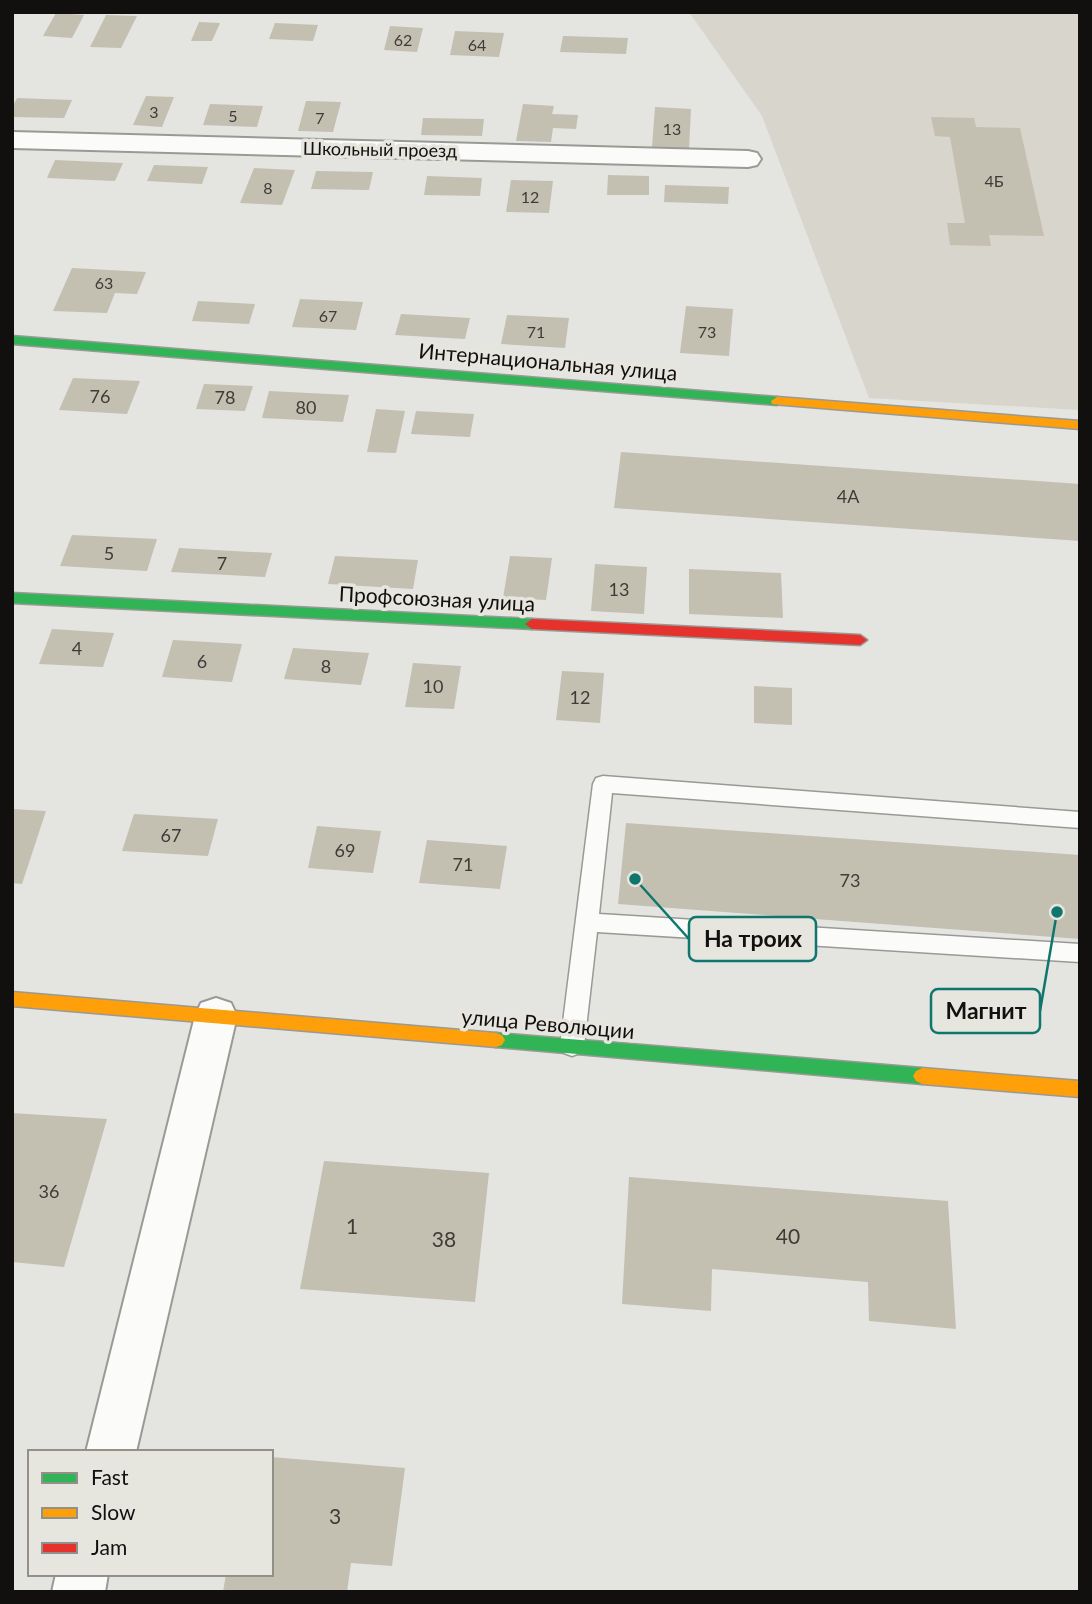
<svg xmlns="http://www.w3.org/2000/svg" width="1092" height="1604" viewBox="0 0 1092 1604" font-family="Lato,sans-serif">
<rect width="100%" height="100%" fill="#e4e4e0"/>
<polygon fill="#d7d5cc" points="689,12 1080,12 1080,410 869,398 762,116"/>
<g fill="#c3c0b2">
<polygon points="56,13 84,15 72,38 43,36"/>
<polygon points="106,15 137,16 121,48 90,47"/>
<polygon points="199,22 220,23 212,41 191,41"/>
<polygon points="275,23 318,25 313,41 269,39"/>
<polygon points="390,26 423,28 417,52 384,50"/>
<polygon points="455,31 504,33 499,57 450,55"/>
<polygon points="563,36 628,38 626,54 560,52"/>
<polygon points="146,96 174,97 162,127 133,125"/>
<polygon points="17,98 72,100 64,118 12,117 12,108"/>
<polygon points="306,101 341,102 333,132 298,131"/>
<polygon points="210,104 263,106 257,127 203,125"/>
<polygon points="523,104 554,106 552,114 578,115 576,129 553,128 551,142 516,141"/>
<polygon points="655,107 691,109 689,149 652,147"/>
<polygon points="931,117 974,118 976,127 1020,128 1044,236 989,235 991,246 950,245 947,223 965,223 950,137 935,136"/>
<polygon points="423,118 484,119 482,136 421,135"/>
<polygon points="55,160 123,163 115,181 47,178"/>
<polygon points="154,165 208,167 202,184 147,181"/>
<polygon points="254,168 295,170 282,205 240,203"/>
<polygon points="316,171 373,172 369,190 311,189"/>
<polygon points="608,175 649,176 649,195 607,195"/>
<polygon points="427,176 482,178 480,196 424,195"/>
<polygon points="511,180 553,181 549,213 506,212"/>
<polygon points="665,185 729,187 728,204 664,202"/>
<polygon points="72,268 146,272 137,294 115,293 107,313 53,311"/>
<polygon points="300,299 363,302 356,330 292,327"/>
<polygon points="198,301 255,304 249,324 192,321"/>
<polygon points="686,306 733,309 729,356 680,353"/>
<polygon points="401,314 470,318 465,339 395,335"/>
<polygon points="507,315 569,318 565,348 501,344"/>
<polygon points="73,378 140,381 127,414 59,410"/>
<polygon points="204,384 253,386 245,411 196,409"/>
<polygon points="269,391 349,395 343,422 262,418"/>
<polygon points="376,409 405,411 396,453 367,452"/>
<polygon points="416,411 474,414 470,437 411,434"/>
<polygon points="621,452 1080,484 1080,541 614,508"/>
<polygon points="72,535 157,539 147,571 60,566"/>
<polygon points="179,548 272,553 265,577 171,572"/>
<polygon points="335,556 418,560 413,589 328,584"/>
<polygon points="510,556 552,558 546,600 503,598"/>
<polygon points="595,564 647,567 644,614 591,611"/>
<polygon points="689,569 781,573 783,618 689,614"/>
<polygon points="52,629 114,633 103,667 39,664"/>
<polygon points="173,640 242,644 232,682 162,677"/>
<polygon points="293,648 369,653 361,685 284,679"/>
<polygon points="413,663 461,666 454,709 405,707"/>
<polygon points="562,671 604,673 600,723 556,720"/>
<polygon points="754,686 792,688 792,725 754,723"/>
<polygon points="12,809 46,811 22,884 12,883"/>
<polygon points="134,814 218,819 208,856 122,851"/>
<polygon points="626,823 1080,855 1080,939 618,904"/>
<polygon points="317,826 381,831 373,873 308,868"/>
<polygon points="427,840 507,846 500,889 419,883"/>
<polygon points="12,1113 107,1119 64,1267 12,1262"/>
<polygon points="324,1161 489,1173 475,1302 300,1289"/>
<polygon points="629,1177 948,1201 956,1329 869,1321 868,1282 712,1269 711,1311 622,1304"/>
<polygon points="271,1457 405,1468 392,1566 351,1563 347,1592 223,1592 226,1574 271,1574"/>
</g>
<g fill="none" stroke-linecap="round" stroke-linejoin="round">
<defs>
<polygon id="lane" points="603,776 1080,812 1080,828 612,793 599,914 1080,944 1080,962 597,932 584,1046 580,1053 572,1056 564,1053 560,1046 593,784 596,778"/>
<g id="street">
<polygon points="12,132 748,151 757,153 761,159 757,165 748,167 12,148"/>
<polygon points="216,998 231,1003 237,1016 136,1452 86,1452 195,1016 201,1003"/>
<polygon points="56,1574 108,1574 105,1592 52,1592"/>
</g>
<g id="fast">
<polygon points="12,336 777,397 783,401 777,405 12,344"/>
<polygon points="12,593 532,619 539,624 532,629 12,603"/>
<polygon points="496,1033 922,1068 928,1071 931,1076 928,1081 922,1084 496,1047 490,1045 487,1040 490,1035"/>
</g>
<g id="slow">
<polygon points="777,397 1080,421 1080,429 772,404 771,401"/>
<polygon points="12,992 496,1033 502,1035 505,1040 502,1045 496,1047 12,1006"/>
<polygon points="922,1068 1080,1081 1080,1097 922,1084 916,1081 913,1076 916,1071"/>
</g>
<polygon id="jam" points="532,619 860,635 867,640 860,645 532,629 525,624"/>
</defs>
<use href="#lane" stroke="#999996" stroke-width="3"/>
<use href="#street" stroke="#999996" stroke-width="4"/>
<use href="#fast" stroke="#999996" stroke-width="3"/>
<use href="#slow" stroke="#999996" stroke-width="3"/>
<use href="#jam" stroke="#999996" stroke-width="3"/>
<use href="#lane" fill="#fbfbfa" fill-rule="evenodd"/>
<use href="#street" fill="#fbfbfa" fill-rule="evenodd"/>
<use href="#fast" fill="#30b455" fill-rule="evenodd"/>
<use href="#slow" fill="#ff9f0a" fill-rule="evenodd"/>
<use href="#jam" fill="#e5322d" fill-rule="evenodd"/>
</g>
<g text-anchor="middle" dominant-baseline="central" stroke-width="7" stroke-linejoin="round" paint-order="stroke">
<g font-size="16" fill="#3e3c37">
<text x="403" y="39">62</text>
<text x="477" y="44">64</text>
<text x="154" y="111">3</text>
<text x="233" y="115">5</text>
<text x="320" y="117">7</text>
<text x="672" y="128">13</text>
<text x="994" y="180">4Б</text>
<text x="268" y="187">8</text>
<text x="530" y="196">12</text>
<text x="104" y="282">63</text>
<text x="328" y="315">67</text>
<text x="536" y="331">71</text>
<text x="707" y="331">73</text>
</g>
<g font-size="18" fill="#11100e" stroke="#e6e5de">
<text transform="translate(380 149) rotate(1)">Школьный проезд</text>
</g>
<g font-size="18" fill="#3e3c37">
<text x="100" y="396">76</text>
<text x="225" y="397">78</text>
<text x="306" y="407">80</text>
<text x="848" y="496">4А</text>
<text x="109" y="553">5</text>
<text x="222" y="563">7</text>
<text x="619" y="589">13</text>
<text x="77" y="648">4</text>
<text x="202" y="661">6</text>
<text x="326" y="666">8</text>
<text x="433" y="686">10</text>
<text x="580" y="697">12</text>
<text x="171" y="835">67</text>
<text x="345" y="850">69</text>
<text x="463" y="864">71</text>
<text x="850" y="880">73</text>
<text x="49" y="1191">36</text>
</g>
<g font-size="21" fill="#11100e" stroke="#e6e5de">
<text transform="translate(548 361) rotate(5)">Интернациональная улица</text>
<text transform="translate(437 598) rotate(3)">Профсоюзная улица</text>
<text transform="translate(548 1023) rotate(5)">улица Революции</text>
</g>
<g font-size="21" fill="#3e3c37">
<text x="352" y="1225">1</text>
<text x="788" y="1235">40</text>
<text x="444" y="1238">38</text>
<text x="335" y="1515">3</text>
</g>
</g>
<path fill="none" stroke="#0f766e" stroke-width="2.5" d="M635 879L689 939M1057 912L1040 1011"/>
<g fill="#0f766e" stroke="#e6e5de" stroke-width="2.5">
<circle cx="635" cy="879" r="7"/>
<circle cx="1057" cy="912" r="7"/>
</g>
<g fill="#e6e5de" stroke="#0f766e" stroke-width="2.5">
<rect x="689" y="917" width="127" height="44" rx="7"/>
<rect x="931" y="989" width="109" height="44" rx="7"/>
</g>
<g font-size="23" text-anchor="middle" font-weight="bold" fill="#11100e">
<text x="753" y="947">На троих</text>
<text x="986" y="1019">Магнит</text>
</g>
<rect width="1092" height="1604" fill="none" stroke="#11100e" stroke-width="28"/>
<rect x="28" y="1450" width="245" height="126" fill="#e6e5de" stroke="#91908b" stroke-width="2"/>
<rect x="42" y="1473" width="35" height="10" fill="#30b455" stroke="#91908b" stroke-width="2"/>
<text x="91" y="1485" font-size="21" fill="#11100e">Fast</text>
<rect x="42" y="1508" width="35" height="10" fill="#ff9f0a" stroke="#91908b" stroke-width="2"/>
<text x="91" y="1520" font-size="21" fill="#11100e">Slow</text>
<rect x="42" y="1543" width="35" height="10" fill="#e5322d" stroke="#91908b" stroke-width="2"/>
<text x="91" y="1555" font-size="21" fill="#11100e">Jam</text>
</svg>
